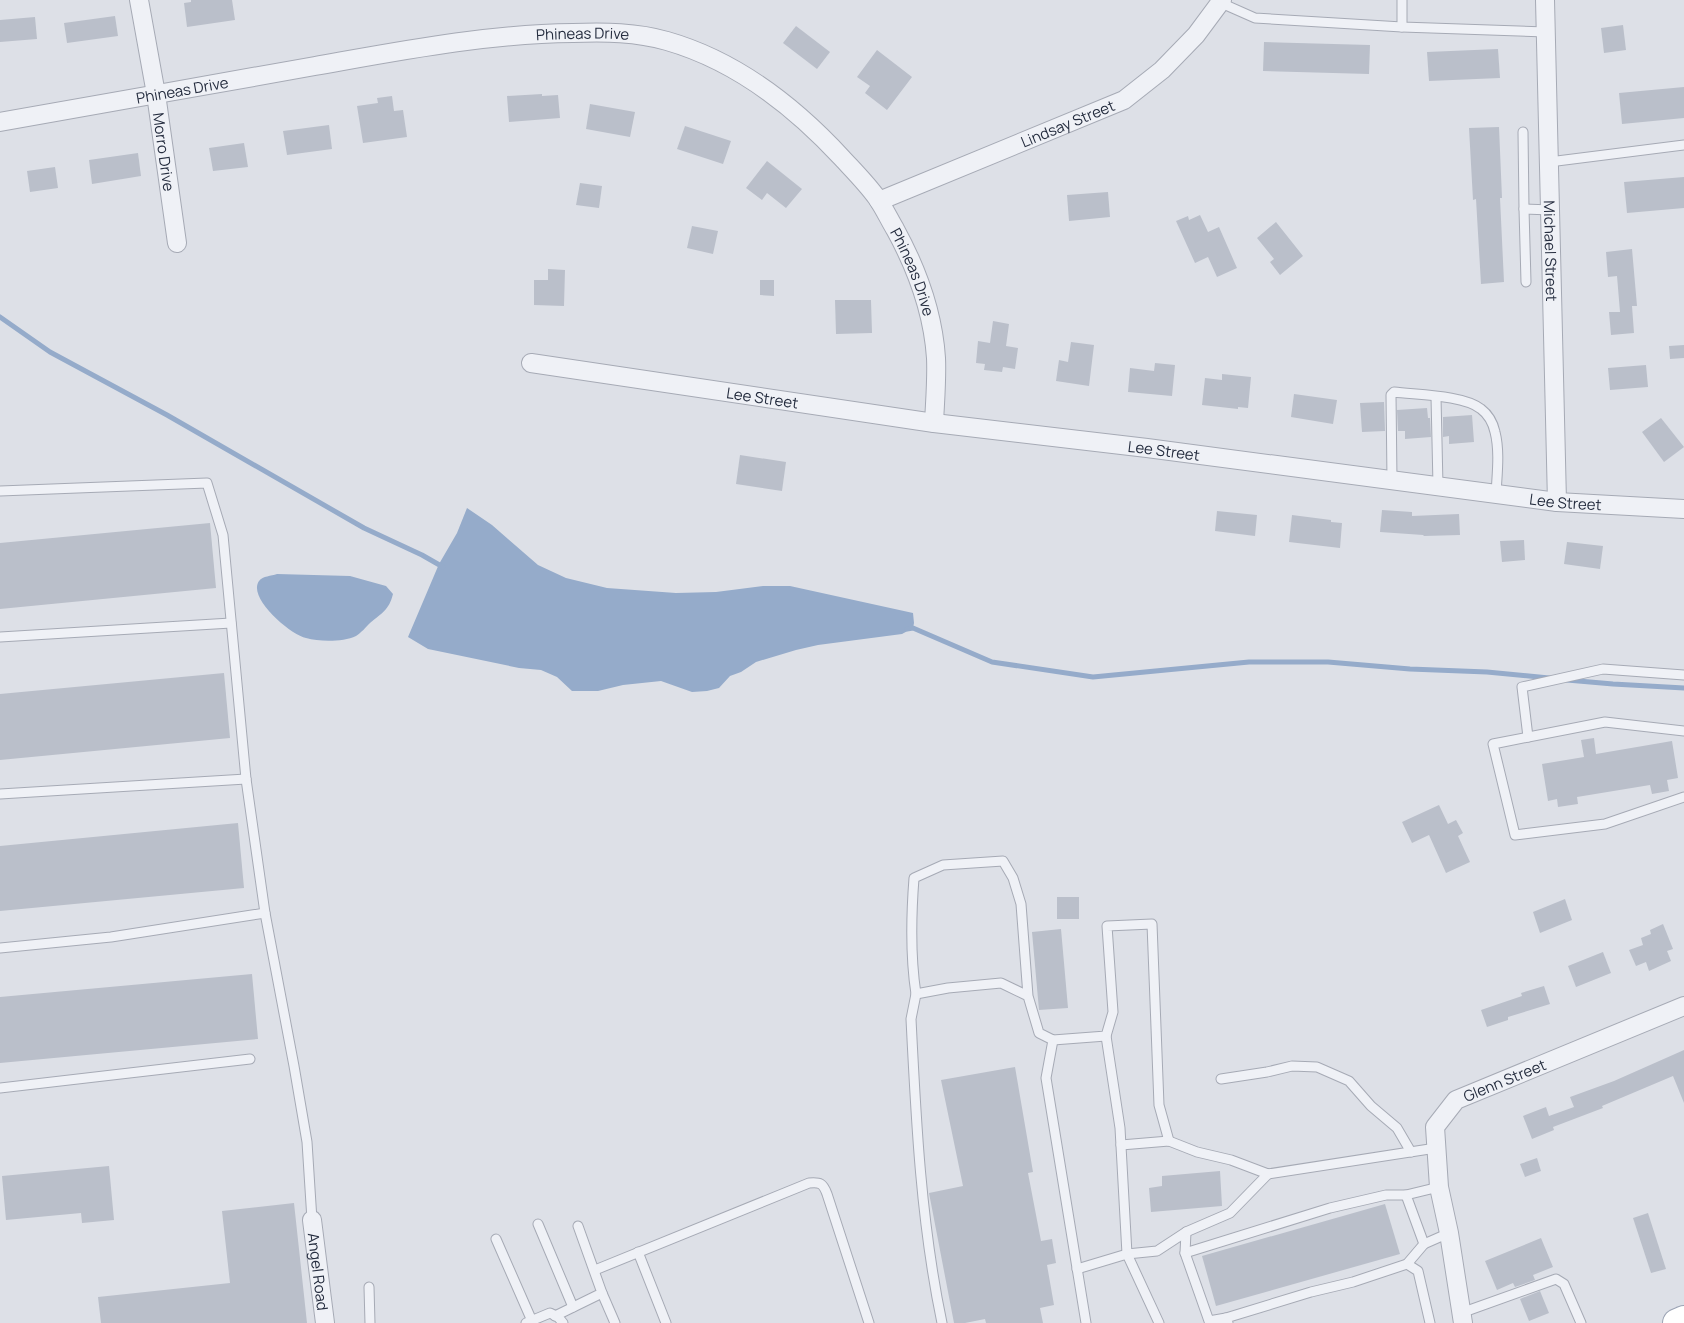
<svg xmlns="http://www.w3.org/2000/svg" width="1684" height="1323" viewBox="0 0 1684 1323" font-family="Manrope,sans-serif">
<rect width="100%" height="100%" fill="#dde0e7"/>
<g fill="#95abca">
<polygon points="467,508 492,525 538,565 566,578 607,588 676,593 716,592 763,586 790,586 913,613 914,623 913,628 902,634 818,645 796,650 756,662 741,672 730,676 719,688 707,691 692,692 661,681 623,685 598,691 572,691 557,677 541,670 519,668 428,649 408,637 439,564 457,533"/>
<path d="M 277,574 L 350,576 L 386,586 L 393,594 C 389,610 382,613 370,623 C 366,627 361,633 356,636 C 343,642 320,642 306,638 C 291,635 247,598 259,581 C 263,576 271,576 277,574 Z"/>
</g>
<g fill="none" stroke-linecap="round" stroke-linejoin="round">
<g stroke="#95abca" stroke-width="5">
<polyline points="0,317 50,352 167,415 364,528 422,555 443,567"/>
<polyline points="907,629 913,628 992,662 1093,677 1249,662 1328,662 1410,669 1487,672 1549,678"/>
<polyline points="1567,680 1613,684 1684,688"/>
</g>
</g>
<g fill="#babfca">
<polygon points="191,0 232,0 235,20 187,27 184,3 191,2"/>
<polygon points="115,16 118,36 67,43 64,23"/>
<polygon points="35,17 37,39 0,42 0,20"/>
<polygon points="1623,25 1626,50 1604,53 1601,28"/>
<polygon points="796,26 830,52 817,69 783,43"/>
<polygon points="1264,42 1370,45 1369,74 1263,71"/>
<polygon points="1498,49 1500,78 1429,81 1427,52"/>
<polygon points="877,50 912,77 887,110 865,93 870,86 857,77"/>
<polygon points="1684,87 1684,118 1622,124 1619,93"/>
<polygon points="542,94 542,96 558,95 560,118 509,122 507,96"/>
<polygon points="392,96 394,111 403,110 407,137 363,143 357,106 378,103 377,98"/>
<polygon points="590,104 635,112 630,137 586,129"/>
<polygon points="329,125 332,149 287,155 283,131"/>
<polygon points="685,126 731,141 723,164 677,149"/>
<polygon points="1499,127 1502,198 1500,198 1504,282 1481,284 1476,199 1473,200 1469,128"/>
<polygon points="244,143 248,167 213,171 209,148"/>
<polygon points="138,153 141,176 92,184 89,160"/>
<polygon points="767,161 802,189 786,208 767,193 762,200 746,188"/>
<polygon points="55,167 58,188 30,192 27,171"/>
<polygon points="1684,177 1684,208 1627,213 1624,182"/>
<polygon points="580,183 602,186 599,208 576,205"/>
<polygon points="1108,192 1110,217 1069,221 1067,195"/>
<polygon points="1200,215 1208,232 1219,227 1237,268 1217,277 1208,257 1195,263 1176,221 1188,216 1189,220"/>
<polygon points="1276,222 1303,256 1280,275 1270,262 1274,259 1257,238"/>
<polygon points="692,226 718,231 713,254 687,248"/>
<polygon points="1632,249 1637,306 1632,306 1634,333 1611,335 1609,312 1620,312 1617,276 1608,277 1606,252"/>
<polygon points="548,269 565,270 564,306 534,305 534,280 548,280"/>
<polygon points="760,280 774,280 774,296 760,295"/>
<polygon points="835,300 871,300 872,333 836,334"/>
<polygon points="993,321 1009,324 1006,346 1018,348 1015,369 1003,367 1002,372 984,370 985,364 976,363 978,341 990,343"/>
<polygon points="1071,342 1094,345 1089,386 1056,381 1059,360 1068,362"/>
<polygon points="1684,345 1684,358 1670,359 1669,346"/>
<polygon points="1155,363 1175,365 1172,396 1128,392 1130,368 1154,371"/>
<polygon points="1646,365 1648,387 1610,390 1608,368"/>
<polygon points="1222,374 1251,377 1248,408 1238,407 1238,409 1202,405 1205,378 1222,380"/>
<polygon points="1294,394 1337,400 1333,424 1291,417"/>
<polygon points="1384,402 1385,431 1362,432 1360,403"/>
<polygon points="1427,408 1428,418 1430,418 1431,437 1405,439 1405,431 1398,431 1397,410"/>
<polygon points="1472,415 1474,442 1449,444 1449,436 1443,437 1443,417"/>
<polygon points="1661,418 1684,447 1664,462 1642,432"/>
<polygon points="740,455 786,462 782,491 736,484"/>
<polygon points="1382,510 1412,512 1412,516 1459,514 1460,535 1424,536 1423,535 1380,532"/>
<polygon points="1217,511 1257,515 1255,536 1215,531"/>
<polygon points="1292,515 1331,520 1331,522 1342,523 1340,548 1289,542"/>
<polygon points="210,523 216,588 0,609 0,543"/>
<polygon points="1524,540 1525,560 1502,562 1500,541"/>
<polygon points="1567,542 1603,546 1600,569 1564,564"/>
<polygon points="224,673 230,738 0,760 0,694"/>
<polygon points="1594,738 1596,754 1672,741 1678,778 1667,780 1669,791 1652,794 1650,785 1577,797 1578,804 1558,807 1557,799 1548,801 1542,764 1584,757 1581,740"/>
<polygon points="1439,805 1448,824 1456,820 1463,833 1458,836 1470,862 1446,873 1429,835 1412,843 1402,822"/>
<polygon points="238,823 244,888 0,911 0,846"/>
<rect x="1057" y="897" width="22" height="22"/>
<polygon points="1565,899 1572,920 1540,933 1533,912"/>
<polygon points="1663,924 1673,949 1667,951 1671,961 1649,971 1646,962 1636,966 1629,950 1643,945 1641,938 1651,934 1650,930"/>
<polygon points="1061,929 1068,1008 1039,1010 1032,932"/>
<polygon points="1603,952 1611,973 1576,987 1568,966"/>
<polygon points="252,974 258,1039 0,1063 0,997"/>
<polygon points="1544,986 1550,1004 1508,1017 1508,1020 1487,1027 1481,1010 1522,996 1521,993"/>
<polygon points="1684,1050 1684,1103 1673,1076 1602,1106 1603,1108 1553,1127 1554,1130 1532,1139 1523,1116 1546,1107 1549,1116 1574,1107 1570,1097 1614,1081"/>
<polygon points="1015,1067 1033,1172 1028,1173 1041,1241 1052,1239 1056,1263 1047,1265 1054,1305 1040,1308 1043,1323 986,1323 985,1319 965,1323 954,1323 929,1193 963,1186 941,1080"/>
<polygon points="1537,1158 1541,1171 1525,1177 1520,1164"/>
<polygon points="109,1166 114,1220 82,1223 81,1213 6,1220 2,1176"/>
<polygon points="1220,1171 1222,1206 1151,1212 1149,1188 1162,1186 1162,1176"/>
<polygon points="294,1203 307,1323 101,1323 98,1297 230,1283 222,1211"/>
<polygon points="1385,1204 1400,1254 1216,1306 1202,1256"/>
<polygon points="1648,1213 1666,1269 1651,1273 1633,1218"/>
<polygon points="1541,1238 1553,1267 1533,1275 1535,1280 1515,1287 1513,1283 1497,1290 1485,1261"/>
<polygon points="1540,1291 1549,1313 1529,1321 1520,1299"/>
</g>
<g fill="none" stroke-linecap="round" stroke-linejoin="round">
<defs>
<g id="lane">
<polyline points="1402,0 1402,27 1546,32"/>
<polyline points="1221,3 1255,18 1402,27"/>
<polyline points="1523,132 1524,209"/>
<polyline points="1549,162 1684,145"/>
<polyline points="1526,282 1524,209 1551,210"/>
<polyline points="1436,397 1438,486"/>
<path d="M 1392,480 L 1391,395 L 1394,392 C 1417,395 1464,395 1481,409 C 1489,415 1493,423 1495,432 C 1500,452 1497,474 1496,494"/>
<polyline points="0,491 207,483 223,535 246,779 265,913 111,937 0,948"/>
<polyline points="0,637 231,623"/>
<polyline points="1684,731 1605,722 1493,744 1515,835 1605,824 1684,797"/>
<polyline points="1528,737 1522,687 1603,669 1684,675"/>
<polyline points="0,794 246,779"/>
<polyline points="265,913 294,1066 307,1142 312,1220"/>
<path d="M 916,994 L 911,1019 C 916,1121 921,1223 942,1323"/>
<path d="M 1028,996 L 1001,983 L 948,988 L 916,994 C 910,955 911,917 914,878 L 943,865 L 1003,861 L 1013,878 L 1021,904 L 1028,996 L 1039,1033 L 1053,1040 L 1106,1036 L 1113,1012 L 1107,926 L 1152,924 L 1159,1105 L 1169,1141"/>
<polyline points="1106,1036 1120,1128 1127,1254 1159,1323"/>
<polyline points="1053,1040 1046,1078 1086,1323"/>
<polyline points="1221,1079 1267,1072 1292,1066 1317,1067 1349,1081 1371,1106 1397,1128 1411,1152"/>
<polyline points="0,1088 250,1059"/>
<polyline points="1121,1145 1169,1141 1197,1152 1231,1160 1268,1174 1436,1148"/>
<polyline points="538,1224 573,1307"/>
<polyline points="1186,1232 1185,1253 1209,1321 1226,1318"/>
<polyline points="496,1239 532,1321"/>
<polyline points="1424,1244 1449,1233"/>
<polyline points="638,1252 666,1323"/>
<polyline points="1185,1253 1330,1208 1386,1195 1406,1195"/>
<polyline points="1407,1264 1418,1271 1430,1323"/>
<polyline points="1077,1269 1127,1254 1157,1251 1186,1232 1230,1213 1268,1174"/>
<path d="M 595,1270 L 809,1183 C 820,1182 823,1183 827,1194 L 869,1323"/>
<polyline points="369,1287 370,1323"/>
<polyline points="602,1293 615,1323"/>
<polyline points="1461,1313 1556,1279 1564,1284 1581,1323"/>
<polyline points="555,1316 602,1293 578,1226"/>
<polyline points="526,1323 550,1313 558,1317 563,1323"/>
<polyline points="1228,1323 1226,1318 1311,1292 1353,1282 1407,1264 1424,1244 1406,1195 1439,1187"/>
</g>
<g id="street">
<path id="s1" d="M 139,0 L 156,94 L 177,243"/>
<path id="s2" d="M 1545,0 L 1557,502"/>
<path id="s3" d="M 0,122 C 105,103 210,85 315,66 C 400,51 486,34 573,33 C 605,32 636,32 667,41 C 737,61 794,106 842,158 C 854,171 867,184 877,198 C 884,208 889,219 895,229 C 917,269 933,312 936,358 C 937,379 935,401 934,423"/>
<path id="s4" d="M 879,201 L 1124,100 L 1162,70 L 1196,35 L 1222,0"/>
<path id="s5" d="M 531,363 L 934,423 L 1147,448 L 1557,502 L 1684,509"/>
<path id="s6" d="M 312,1220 L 325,1323"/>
<path id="s7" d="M 1463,1323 L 1449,1233 L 1439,1187 L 1435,1127 L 1456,1100 L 1684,1006"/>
</g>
<polyline id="primary" points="1677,1323 1684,1320"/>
</defs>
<use href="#lane" stroke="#a6aab5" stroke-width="11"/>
<use href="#street" stroke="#a6aab5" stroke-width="20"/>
<use href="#primary" stroke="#9ba3b4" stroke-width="30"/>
<use href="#lane" stroke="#eff1f6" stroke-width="9"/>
<use href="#street" stroke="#eff1f6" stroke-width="18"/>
<use href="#primary" stroke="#fff" stroke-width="28"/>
</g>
<g text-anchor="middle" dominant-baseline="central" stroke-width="4" stroke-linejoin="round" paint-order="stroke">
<g font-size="15" fill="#252d3f" stroke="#eceff5">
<text stroke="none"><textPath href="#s3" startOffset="590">Phineas Drive</textPath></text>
<text stroke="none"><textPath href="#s3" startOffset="185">Phineas Drive</textPath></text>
<text stroke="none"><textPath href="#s4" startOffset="204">Lindsay Street</textPath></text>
<text stroke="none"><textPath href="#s1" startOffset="154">Morro Drive</textPath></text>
<text stroke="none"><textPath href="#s2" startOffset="251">Michael Street</textPath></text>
<text stroke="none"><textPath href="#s3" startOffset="1024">Phineas Drive</textPath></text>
<text stroke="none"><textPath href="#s5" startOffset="234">Lee Street</textPath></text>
<text stroke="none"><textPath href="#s5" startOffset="639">Lee Street</textPath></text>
<text stroke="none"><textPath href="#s5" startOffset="1044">Lee Street</textPath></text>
<text stroke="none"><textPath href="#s7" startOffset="285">Glenn Street</textPath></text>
<text stroke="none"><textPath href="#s6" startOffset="52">Angel Road</textPath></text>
</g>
</g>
</svg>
